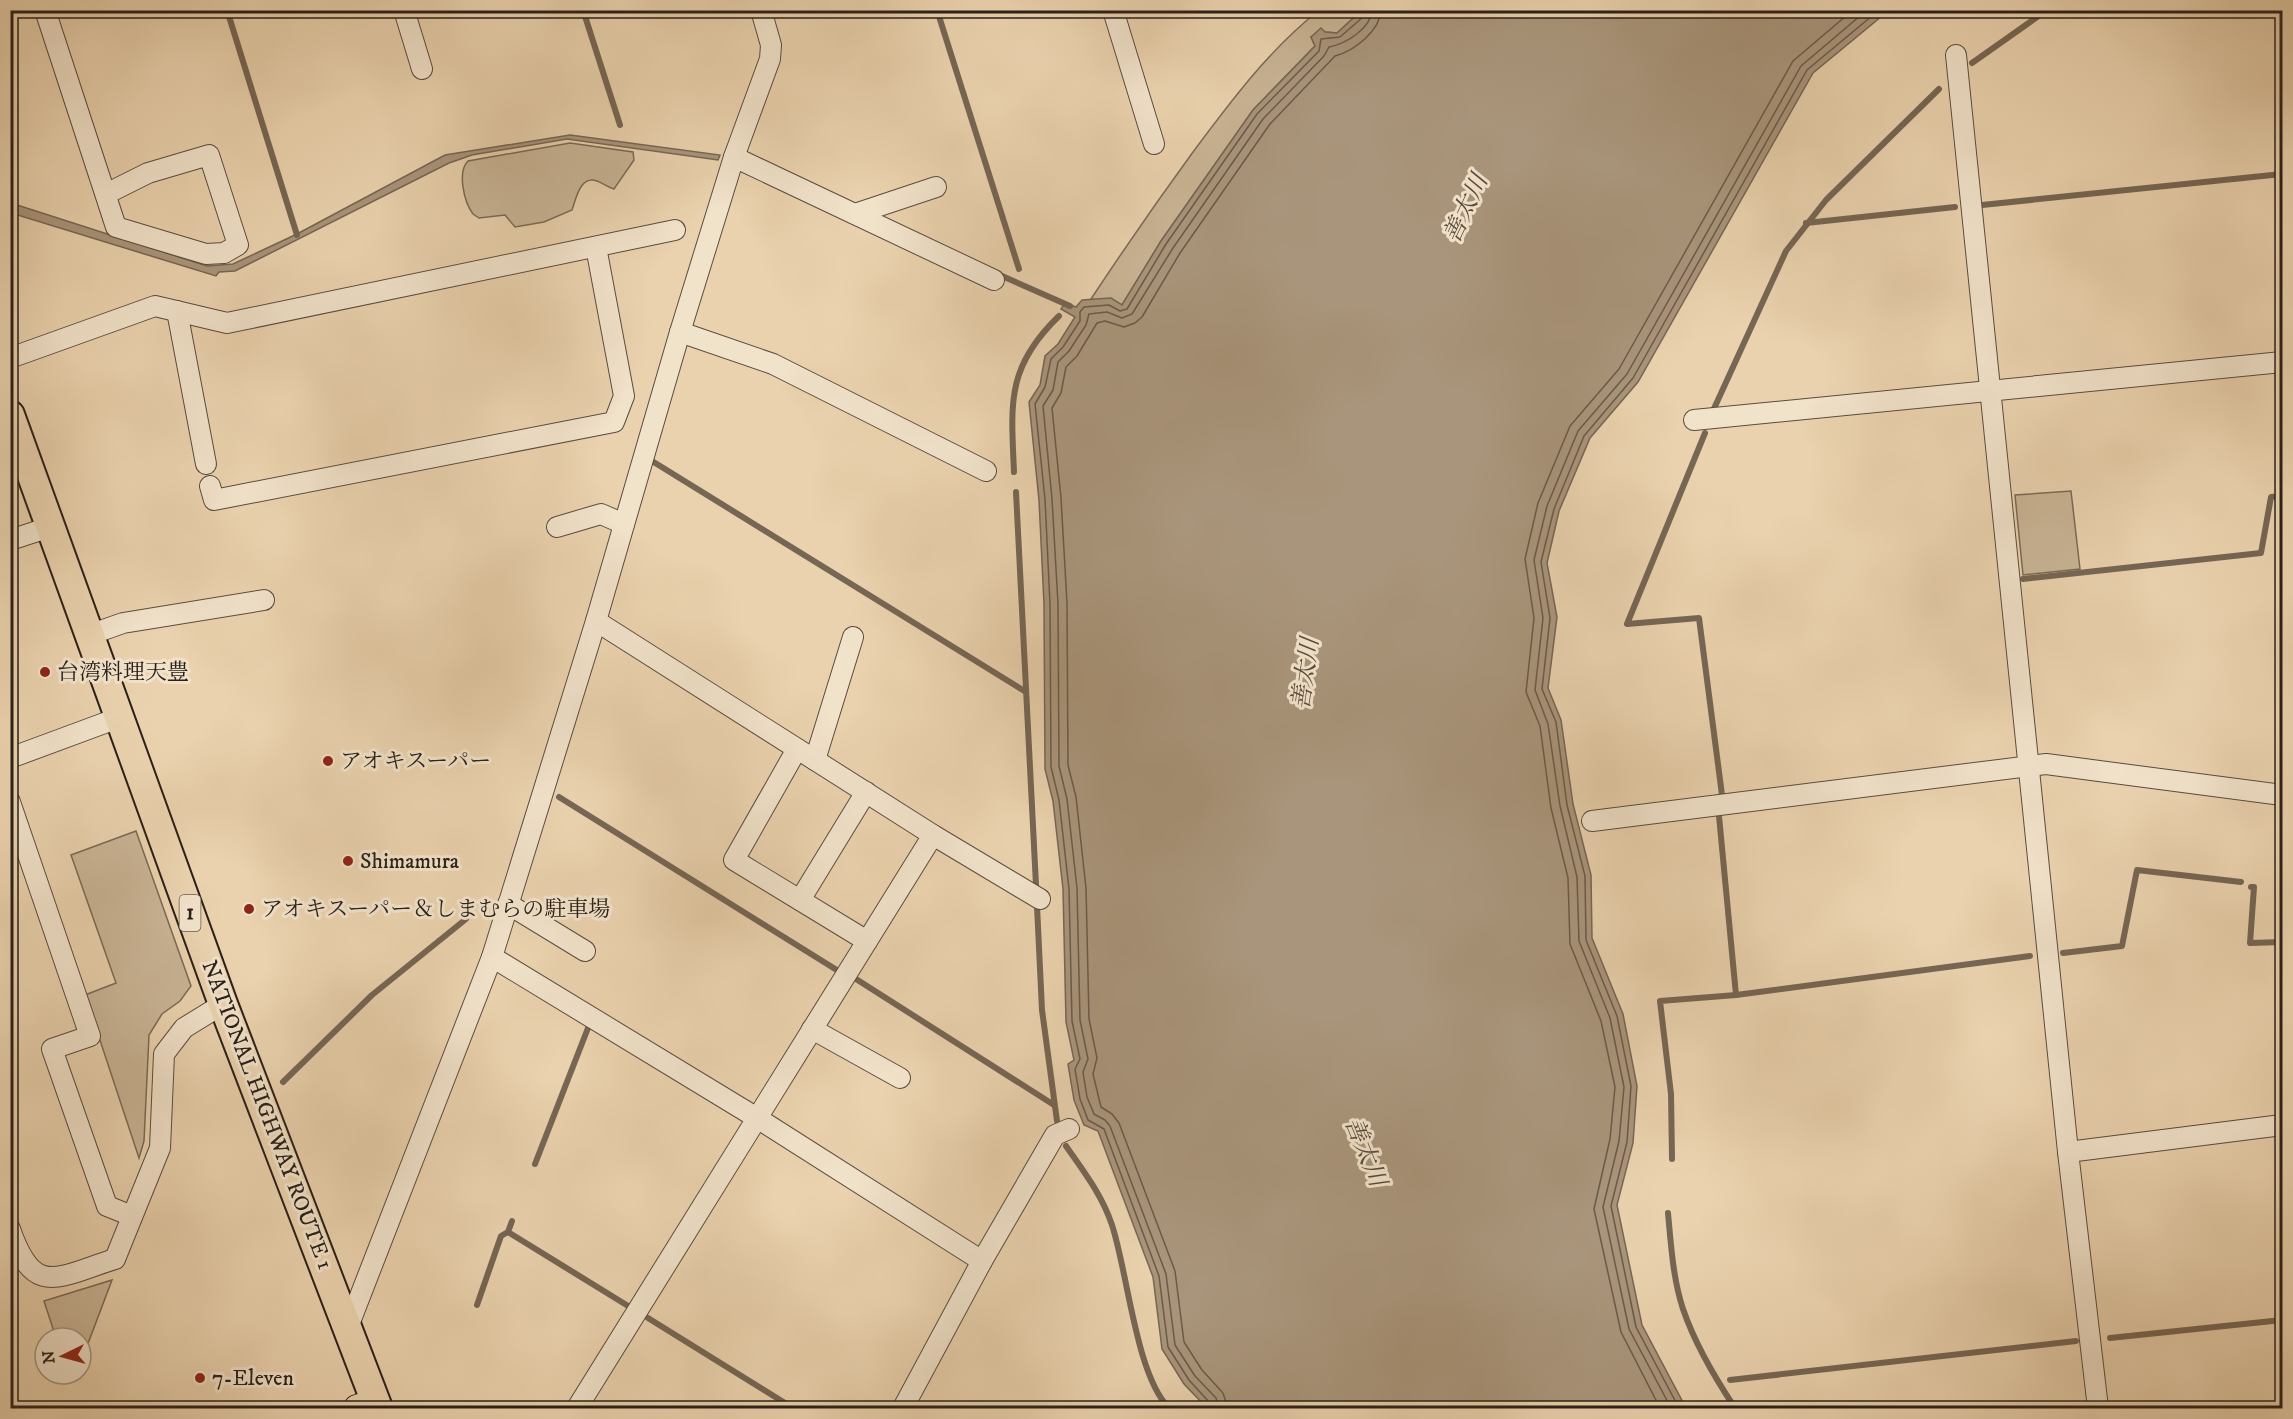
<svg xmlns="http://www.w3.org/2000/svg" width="2293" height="1419" viewBox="0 0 2293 1419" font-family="'IM FELL DW Pica','Noto Serif JP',serif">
<rect width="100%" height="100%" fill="#ead2ae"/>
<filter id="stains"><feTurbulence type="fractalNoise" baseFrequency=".00333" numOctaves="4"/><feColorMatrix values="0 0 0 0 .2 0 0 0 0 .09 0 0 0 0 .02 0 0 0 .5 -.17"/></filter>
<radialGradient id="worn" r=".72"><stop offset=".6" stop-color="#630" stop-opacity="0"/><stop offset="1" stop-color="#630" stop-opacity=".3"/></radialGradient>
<g fill="#c9b495" stroke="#7a6a57" stroke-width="1.5">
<path d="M 1318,11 L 1361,11 L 1337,33 L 1325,32 L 1311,37 L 1315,46 L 1253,110 L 1161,241 L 1122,305 L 1091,299 C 1124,249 1158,200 1193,152 C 1231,101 1269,50 1318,11 Z"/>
<path d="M 570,143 L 633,152 L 634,160 L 614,189 C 607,187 603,183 597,181 C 580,175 576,199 572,210 L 544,222 L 515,227 L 505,215 L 479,218 L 473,214 C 464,202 457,172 468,161 Z"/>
<polygon points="2071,491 2080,569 2023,575 2015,495"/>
<polygon points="136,831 191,986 180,1001 162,1014 149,1035 144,1141 139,1158 85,995 116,983 71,855"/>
<polygon points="112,1280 81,1362 81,1338 56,1338 44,1301"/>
</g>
<g fill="#a9957b" stroke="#766654" stroke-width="1.5">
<polygon points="1361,11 1888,11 1813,73 1638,382 1590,438 1559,511 1547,563 1557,617 1548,688 1561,720 1573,804 1591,875 1592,938 1623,1014 1637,1086 1633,1143 1617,1205 1642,1325 1686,1408 1207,1408 1184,1384 1162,1349 1153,1277 1098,1131 1084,1125 1074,1100 1068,1064 1074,1060 1066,1022 1063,889 1053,801 1045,769 1044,604 1039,500 1029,402 1040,385 1045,356 1058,344 1075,317 1061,309 1065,303 1076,307 1082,300 1111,298 1122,305 1161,241 1253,110 1315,46 1311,37 1321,28 1325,32 1337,33"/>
<polygon points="570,135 720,155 718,160 567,139 472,155 449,163 235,271 219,272 216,276 11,213 11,203 207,266 233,264 297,234 445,155"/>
</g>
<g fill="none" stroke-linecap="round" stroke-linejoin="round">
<g stroke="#6a5a4a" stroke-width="1.5">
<polyline points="1211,1408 1210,1403 1189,1380 1168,1347 1159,1276 1104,1129 1088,1120 1080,1099 1075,1069 1080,1059 1072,1021 1069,889 1059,800 1051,767 1050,604 1045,499 1035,404 1045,387 1051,359 1063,347 1080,321 1080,312 1084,307 1109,305 1120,311 1127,309 1166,244 1257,114 1319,51 1321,39 1340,37 1363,17 1365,10"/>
<path d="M 1219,1408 L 1216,1398 L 1195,1376 L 1175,1345 L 1166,1274 L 1110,1126 L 1105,1120 L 1094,1114 L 1087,1097 L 1083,1072 L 1088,1059 L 1080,1020 L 1077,888 L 1067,799 L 1059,766 L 1058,604 L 1052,499 L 1043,406 L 1053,390 L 1058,362 L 1069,351 L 1086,325 L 1089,314 L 1107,312 L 1122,318 L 1132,314 L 1173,248 L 1263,119 L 1324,56 L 1329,47 C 1345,44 1371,29 1372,10"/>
<path d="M 1228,1408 L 1223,1393 L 1202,1370 L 1184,1342 L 1175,1271 L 1119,1123 L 1112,1114 L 1101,1107 L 1093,1074 L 1097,1058 L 1089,1019 L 1086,888 L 1076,797 L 1068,765 L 1067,603 L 1061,498 L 1052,408 L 1061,393 L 1066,367 L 1077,356 L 1097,323 L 1105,321 L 1124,327 L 1135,323 L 1142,317 L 1180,253 L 1270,124 L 1335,56 C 1354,51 1380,31 1381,10"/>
<polyline points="1660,1408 1621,1332 1594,1209 1610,1139 1615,1087 1601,1021 1570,944 1568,878 1551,808 1540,726 1526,692 1534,618 1525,559 1538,503 1570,426 1619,369 1793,61 1853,10"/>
<polyline points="1671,1408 1629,1329 1603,1207 1619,1141 1624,1087 1610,1018 1579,941 1577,877 1560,806 1548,724 1535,690 1543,618 1534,560 1547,506 1578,431 1627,374 1801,66 1867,10"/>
<polyline points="1679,1408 1636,1327 1611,1206 1627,1142 1631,1086 1617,1016 1586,940 1585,876 1567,805 1556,722 1542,689 1550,618 1541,562 1554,509 1584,436 1633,378 1807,70 1879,10"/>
</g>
<g stroke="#766654" stroke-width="6">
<polyline points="227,10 297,235"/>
<polyline points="583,10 620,125"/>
<polyline points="937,10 1019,269"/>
<polyline points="1972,63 2040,15"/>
<polyline points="1982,205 2282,174"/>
<polyline points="1806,223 1955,207"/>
<polyline points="1002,276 1070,306"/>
<polyline points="1712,413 1786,251 1826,200 1939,89"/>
<polyline points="1705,433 1627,624 1699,618 1722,795"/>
<polyline points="652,461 1026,692"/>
<path d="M 1014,472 C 1011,403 1006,367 1059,316"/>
<polyline points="1016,492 1036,885"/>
<polyline points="2023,579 2261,553 2271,497 2282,496"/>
<polyline points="559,797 840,972"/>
<polyline points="2251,887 2254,887 2250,943 2282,942"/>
<polyline points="1037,906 1042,1010 1057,1121"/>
<polyline points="2063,953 2122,946 2137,870 2241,882"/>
<polyline points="856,979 1054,1105"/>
<polyline points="1736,995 2030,956"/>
<polyline points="283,1082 372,995 466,919"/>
<path d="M 1066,1146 C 1084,1172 1102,1195 1112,1225 C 1128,1274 1136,1375 1169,1408"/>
<polyline points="1672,1159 1671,1094 1660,1001 1736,995 1719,816"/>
<polyline points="535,1164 588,1028"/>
<path d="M 1668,1213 C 1671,1245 1673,1279 1683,1309 C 1695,1344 1715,1378 1735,1408"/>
<polyline points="512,1221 508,1232 633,1309"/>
<polyline points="477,1305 501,1236 508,1232"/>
<polyline points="648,1318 793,1408"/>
<polyline points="2110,1338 2282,1320"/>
<polyline points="1730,1380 2076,1341"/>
</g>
<defs>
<g id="minor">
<polyline points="45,10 116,227 206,254 224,253 238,245 209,155 148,173 106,194"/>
<polyline points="404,10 422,69"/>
<polyline points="1113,10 1154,144"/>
<polyline points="1956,55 2068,1152 2098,1408"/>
<polyline points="734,157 994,280"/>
<polyline points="855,214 936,187"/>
<polyline points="177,311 206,464"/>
<polyline points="680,332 773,364 986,471"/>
<polyline points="10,358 155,306 227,323 675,230"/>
<polyline points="1694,420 2282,362"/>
<polyline points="210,486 214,500 614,422 624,396 596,247"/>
<polyline points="557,527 601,514 624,524"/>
<polyline points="10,540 50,527"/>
<polyline points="596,621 933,835 1040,899"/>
<polyline points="89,635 123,623 264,600"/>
<polyline points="797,749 734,860 867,941"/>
<polyline points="10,758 118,718"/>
<polyline points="815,760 853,637"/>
<polyline points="10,802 90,1036 52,1049 107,1206 132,1216"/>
<polyline points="1592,821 2046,764 2282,795"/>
<polyline points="800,900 866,792"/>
<polyline points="508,904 585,951"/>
<polyline points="492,957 757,1118 982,1261"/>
<polyline points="812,1029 900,1078"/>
<polyline points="2068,1152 2282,1125"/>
<path d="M 10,1229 C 34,1299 57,1277 115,1259 L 160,1148 L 164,1054 L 184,1028 L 223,1004"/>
<polyline points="348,1327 492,957 596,621 680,332 734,157 770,59 771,45 761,10"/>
<polyline points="577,1408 933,835"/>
<polyline points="903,1408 982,1261 1055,1135 1069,1129"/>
</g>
<polyline id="major" points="357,1408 376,1402"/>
<polyline id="highway" points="10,415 223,1004 378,1408"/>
</defs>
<use href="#minor" stroke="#5a4c3e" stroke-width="22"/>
<use href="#major" stroke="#2a2019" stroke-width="28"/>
<use href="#highway" stroke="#2a2019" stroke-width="32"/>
<use href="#minor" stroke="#f1e2ca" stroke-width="20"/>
<use href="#major" stroke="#ead2ae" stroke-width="26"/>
<use href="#highway" stroke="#ead2ae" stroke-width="28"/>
</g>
<g fill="#8f2418" stroke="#f1e2ca" stroke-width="2">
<circle cx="45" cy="672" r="6"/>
<circle cx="328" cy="761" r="6"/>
<circle cx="348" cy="861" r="6"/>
<circle cx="249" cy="909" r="6"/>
<circle cx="200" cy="1378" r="6"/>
</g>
<g text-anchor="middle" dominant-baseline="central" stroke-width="6" stroke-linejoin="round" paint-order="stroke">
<rect fill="#f1e2ca" stroke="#665a4e" stroke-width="1.5" x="179.5" y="895" width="21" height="36" rx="4.5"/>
<g font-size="21" font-weight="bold" fill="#2a2019">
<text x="190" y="913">1</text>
</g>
<g font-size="22" fill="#2a2019" stroke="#f1e2ca" text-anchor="start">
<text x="57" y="672">台湾料理天豊</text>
<text x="340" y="761">アオキスーパー</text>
<text x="360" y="861">Shimamura</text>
<text x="261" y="909">アオキスーパー＆しまむらの駐車場</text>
<text x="212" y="1378">7-Eleven</text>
</g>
<g font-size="22" fill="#2a2019" stroke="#f1e2ca">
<text transform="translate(267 1115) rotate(69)">NATIONAL HIGHWAY ROUTE 1</text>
</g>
<g font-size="24" font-style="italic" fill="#56493b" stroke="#f1e2ca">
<text transform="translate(1466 209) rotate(-65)">善太川</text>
<text transform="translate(1306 674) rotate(-82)">善太川</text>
<text transform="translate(1365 1152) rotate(68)">善太川</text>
</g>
</g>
<rect width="2293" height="1419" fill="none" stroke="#ead2ae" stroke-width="36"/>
<rect x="12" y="12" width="2269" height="1395" fill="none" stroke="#2a2019" stroke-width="3"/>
<rect x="18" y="18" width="2257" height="1383" fill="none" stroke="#2a2019" stroke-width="1.5"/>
<g transform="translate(63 1356) rotate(265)"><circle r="28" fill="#f1e2ca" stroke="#a19483" stroke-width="1.5"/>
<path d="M0-4.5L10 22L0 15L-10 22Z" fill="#8f2418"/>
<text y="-9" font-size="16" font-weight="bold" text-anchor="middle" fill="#2a2019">N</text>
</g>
<rect width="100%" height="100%" filter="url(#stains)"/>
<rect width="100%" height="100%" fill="url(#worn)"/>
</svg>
